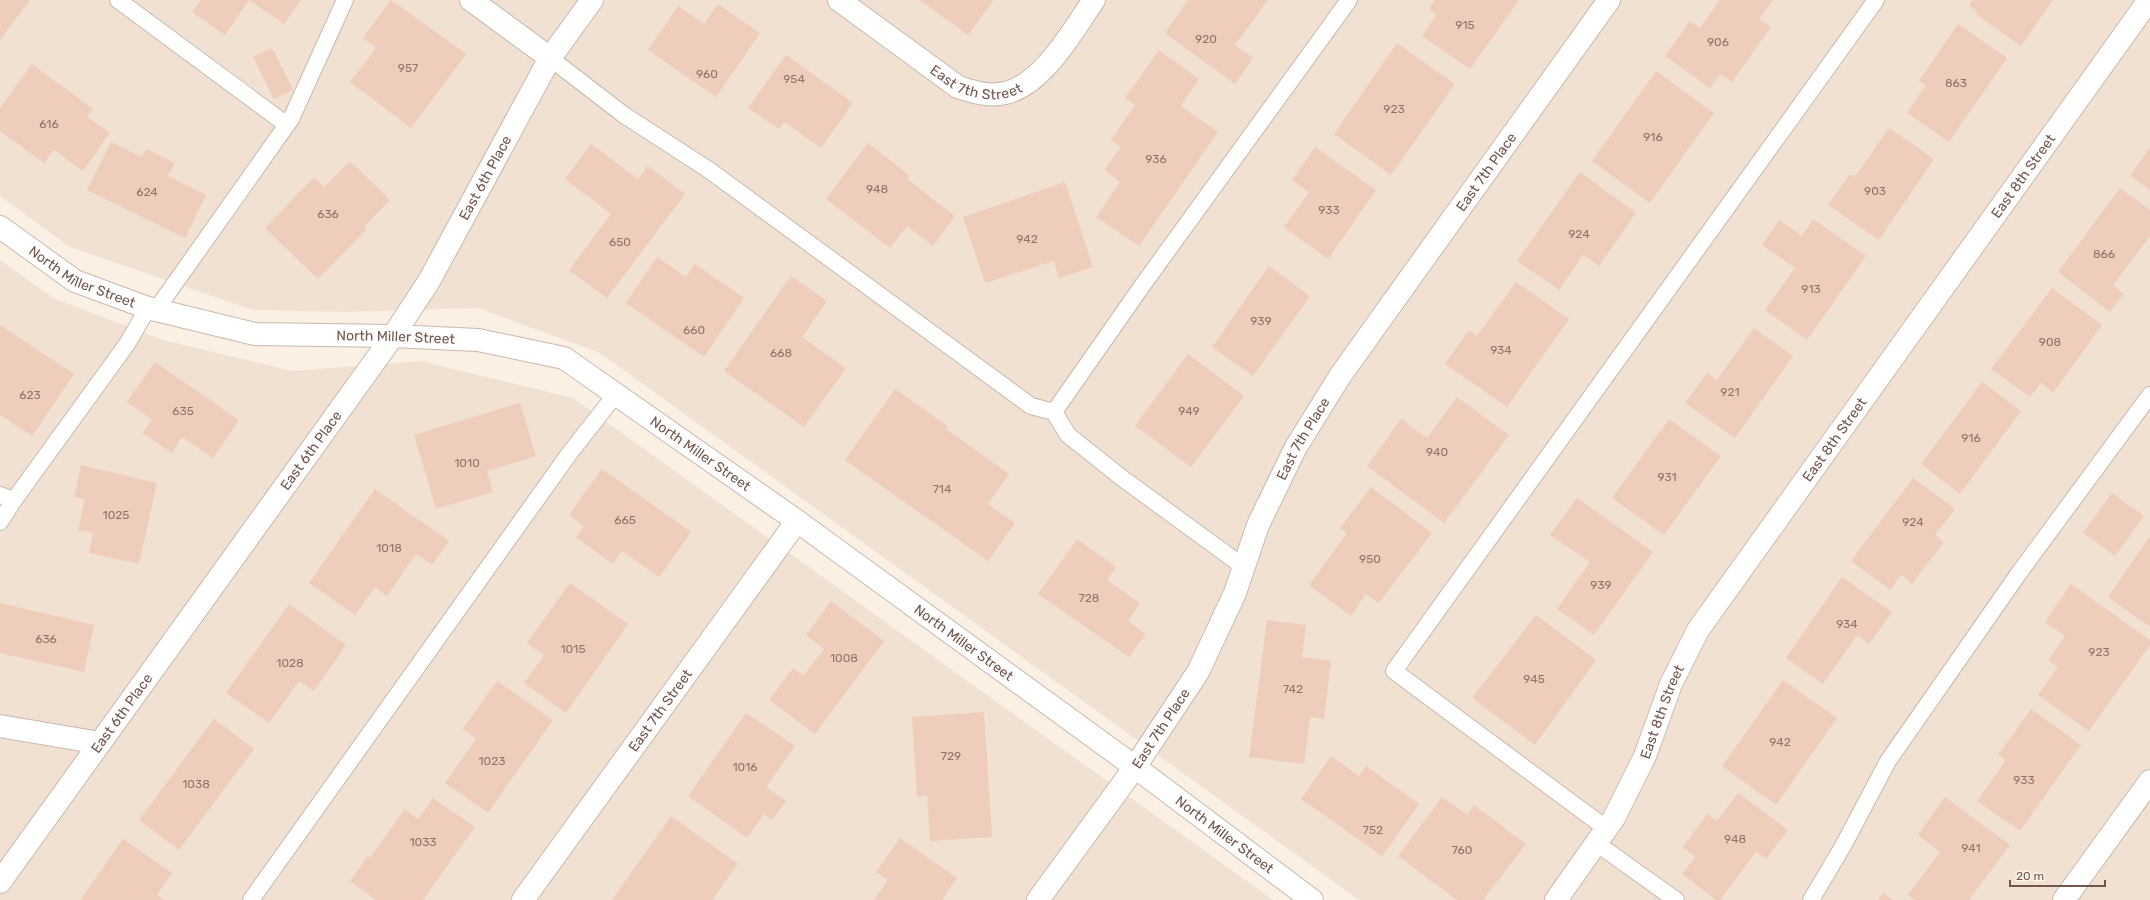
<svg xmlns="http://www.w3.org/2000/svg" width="2150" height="900" viewBox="0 0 2150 900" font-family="Rubik,sans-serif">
<rect width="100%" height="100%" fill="#faf0e3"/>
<g fill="#f1e1d2">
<polygon points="0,0 2150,0 2150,900 1359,900 600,353 478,308 346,312 253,310 70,247 0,196"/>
<polygon points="0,260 53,298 163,340 293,371 420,361 573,398 1273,900 0,900"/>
</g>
<g fill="#eecdbd">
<polygon points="0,0 30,0 0,40"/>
<polygon points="201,0 249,0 225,35 192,12"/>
<polygon points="249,0 301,0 284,24"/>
<polygon points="391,0 466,54 411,128 350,82 376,48 363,38"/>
<polygon points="919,0 994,0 968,35"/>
<polygon points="1188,0 1268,0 1235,45 1253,58 1235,84 1165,33"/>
<polygon points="1435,0 1519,0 1470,69 1422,36 1437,15 1429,9"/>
<polygon points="1720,0 1773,0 1759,19 1771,27 1732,82 1720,74 1710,88 1665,56 1690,21 1700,28"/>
<polygon points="1973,0 2053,0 2021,46 1976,14 1978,12 1969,5"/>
<polygon points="718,4 760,33 716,97 648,50 678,6 704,24"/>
<polygon points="1958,24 2007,58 1949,142 1907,113 1926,85 1919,81"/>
<polygon points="1397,43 1455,84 1391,175 1334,134"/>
<polygon points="272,48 293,90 274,99 253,57"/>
<polygon points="1159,50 1199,79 1181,106 1218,132 1139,246 1096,217 1120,182 1104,170 1121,147 1111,140 1135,105 1125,98"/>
<polygon points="786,55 853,103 821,148 784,122 779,129 748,108"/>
<polygon points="32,64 93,109 87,117 110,133 83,171 54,150 44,163 0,131 0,108"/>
<polygon points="1656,71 1714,113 1650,203 1592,161"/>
<polygon points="1889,128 1934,159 1879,240 1828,205 1850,174 1855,177"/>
<polygon points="111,142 142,157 146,149 175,163 168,176 206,195 185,238 87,190"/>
<polygon points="868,143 910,176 907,179 955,216 933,246 907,226 890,248 826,199"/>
<polygon points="591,144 638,179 648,166 685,194 607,298 569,270 611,214 565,179"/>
<polygon points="1315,147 1376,190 1328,259 1284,227 1309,192 1292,180"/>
<polygon points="2150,147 2150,190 2130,176"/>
<polygon points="350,161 390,200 364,227 366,230 318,279 265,228 314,177 324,187"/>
<polygon points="1580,172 1636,213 1599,266 1583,255 1559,290 1517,261"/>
<polygon points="1065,182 1093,267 1059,278 1054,261 985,283 963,217"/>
<polygon points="2120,188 2150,210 2150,236 2113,285 2124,294 2110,312 2058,272"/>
<polygon points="1813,219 1866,256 1807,340 1765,310 1795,268 1762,245 1779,220 1802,236"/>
<polygon points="657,257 686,277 695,264 744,298 704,357 626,303"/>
<polygon points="1269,266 1310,296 1253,376 1212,347"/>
<polygon points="791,276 827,301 802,337 846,368 804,427 724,371"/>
<polygon points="1516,282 1569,319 1507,407 1445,364 1469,330 1477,336"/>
<polygon points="2052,288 2102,325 2053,393 2041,383 2030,397 1991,369"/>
<polygon points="0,325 74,374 32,436 0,415"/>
<polygon points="1754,328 1793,356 1735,438 1685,403 1707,373 1717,380"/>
<polygon points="1188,354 1244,396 1191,467 1135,426"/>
<polygon points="155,362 239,420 213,458 182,437 172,453 143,433 152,420 127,402"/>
<polygon points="1982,382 2021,411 1960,494 1921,464"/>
<polygon points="895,389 948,426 946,429 1009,474 988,504 1015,523 988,561 845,460"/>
<polygon points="1457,397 1509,435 1444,523 1367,466 1401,419 1427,438"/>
<polygon points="520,403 536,456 487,471 493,492 436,509 414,435"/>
<polygon points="1669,419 1721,456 1664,535 1612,498"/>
<polygon points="81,465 157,483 139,564 89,553 93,533 78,530 85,499 74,497"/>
<polygon points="602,469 691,532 659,577 622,551 613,564 576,537 584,526 569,515"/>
<polygon points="1913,478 1955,509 1935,535 1944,542 1912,584 1901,575 1890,590 1851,561"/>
<polygon points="1371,487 1432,533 1379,603 1366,594 1351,616 1309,585 1347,533 1340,528"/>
<polygon points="375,489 449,541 432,565 416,554 387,596 375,587 355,615 309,583"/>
<polygon points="2112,493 2144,516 2115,556 2083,533"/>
<polygon points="1577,498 1653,552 1594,635 1557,609 1590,562 1550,535"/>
<polygon points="2150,536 2150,627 2108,597"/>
<polygon points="1077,539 1116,567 1107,580 1140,603 1128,621 1146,634 1129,657 1038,594"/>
<polygon points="1842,577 1892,612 1869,644 1857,635 1823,684 1786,658"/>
<polygon points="570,583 628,624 566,713 524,683 544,655 527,643"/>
<polygon points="2071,584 2150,640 2150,645 2089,731 2038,695 2058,667 2048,660 2065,636 2045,622"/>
<polygon points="831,601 884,641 815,734 769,700 793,668 803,676 824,649 806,635"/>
<polygon points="0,603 94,625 84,672 0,653"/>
<polygon points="289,604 346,645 314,691 299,681 269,723 226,693"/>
<polygon points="1536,615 1596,660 1535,745 1472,698"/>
<polygon points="1267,620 1306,625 1302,657 1331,661 1324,719 1310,717 1304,764 1249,757"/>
<polygon points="1783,680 1837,718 1776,805 1722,766"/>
<polygon points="497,681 553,720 488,813 445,783 476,739 463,729"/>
<polygon points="2031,709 2081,745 2020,831 1977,801 2006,760 1998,755"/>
<polygon points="984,712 992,837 930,841 927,795 917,797 912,717"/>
<polygon points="746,713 795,746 766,787 786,801 772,820 764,814 747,838 688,796"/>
<polygon points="214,719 254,749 179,850 139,820"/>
<polygon points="1331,756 1359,776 1366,766 1419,804 1382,856 1301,799"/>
<polygon points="1738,793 1788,830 1766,859 1756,852 1720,900 1716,900 1682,874 1695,857 1683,847 1707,814 1717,821"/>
<polygon points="1442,797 1467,815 1474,805 1526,844 1483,900 1457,900 1398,856"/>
<polygon points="1945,797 2010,845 1969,900 1915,900 1908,895 1940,852 1918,835"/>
<polygon points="433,798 475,827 423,900 376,900 350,881 368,856 370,858 405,809 418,819"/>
<polygon points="671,816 738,864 712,900 612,900"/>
<polygon points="900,838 957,878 942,900 874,900 888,880 876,872"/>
<polygon points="123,839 172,873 157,895 164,900 80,900"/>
<polygon points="1883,893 1893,900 1878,900"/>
</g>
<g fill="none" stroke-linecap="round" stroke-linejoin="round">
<defs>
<g id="lane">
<polyline points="118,0 287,125"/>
<polyline points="550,58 624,115 709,170 1031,406 1054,412"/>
<polyline points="156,310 291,119 345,0"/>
<polyline points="0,495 14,500 127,344 148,308"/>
<polyline points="0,522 14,500"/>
<polyline points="1244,567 1122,478 1068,435 1054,412 1142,286 1349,0"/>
<polyline points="1607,829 1394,671 1876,0"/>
<polyline points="1596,843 1676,900"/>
<polyline points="251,900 569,454 616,394"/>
<polyline points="1811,900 1843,846 1888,761 2019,573 2150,395"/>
</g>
<g id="street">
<polyline points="471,0 550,58"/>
<path id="s1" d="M 839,0 L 958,87 C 973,92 989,97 1005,93 C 1043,85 1073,30 1094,0"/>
<path id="s2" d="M 0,227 L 75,281 L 148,308 L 255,334 L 393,336 L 478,340 L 564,358 L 797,521 L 1135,767 L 1312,900"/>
<polyline points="0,726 100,743"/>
<path id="s3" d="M 0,882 L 393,336 L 429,281 L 550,58 L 592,0"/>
<path id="s4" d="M 523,900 L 797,521"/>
<path id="s5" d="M 1038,900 L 1135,767 L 1198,672 L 1235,593 L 1258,525 L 1296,447 L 1340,376 L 1609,0"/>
<polyline points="2064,900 2150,781"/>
</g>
<g id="secondary">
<path id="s6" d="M 1556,900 L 1614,818 L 1645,756 L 1671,684 L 1698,630 L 2149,0"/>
</g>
</defs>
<use href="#lane" stroke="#cbb7ab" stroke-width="18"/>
<use href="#street" stroke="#cbb7ab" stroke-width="24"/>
<use href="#secondary" stroke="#d0b9ab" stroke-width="24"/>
<use href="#lane" stroke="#fff" stroke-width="16"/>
<use href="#street" stroke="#fff" stroke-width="22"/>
<use href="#secondary" stroke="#fff" stroke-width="22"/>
</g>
<g text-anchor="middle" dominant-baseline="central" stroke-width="3" stroke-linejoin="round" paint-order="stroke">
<g font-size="12" fill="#907468">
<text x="1465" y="25">915</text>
<text x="1206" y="39">920</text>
<text x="1718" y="42">906</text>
<text x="408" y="68">957</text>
<text x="707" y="74">960</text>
<text x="794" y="79">954</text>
<text x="1956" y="83">863</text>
<text x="1394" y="109">923</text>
<text x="49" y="124">616</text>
<text x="1653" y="137">916</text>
<text x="1156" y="159">936</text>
<text x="877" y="189">948</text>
<text x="1875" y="191">903</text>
<text x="147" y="192">624</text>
<text x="1329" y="210">933</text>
<text x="328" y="214">636</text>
<text x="1579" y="234">924</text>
<text x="1027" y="239">942</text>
<text x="620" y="242">650</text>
<text x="2104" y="254">866</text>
<text x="1811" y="289">913</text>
<text x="1261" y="321">939</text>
<text x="694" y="330">660</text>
<text x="2050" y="342">908</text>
<text x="1501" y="350">934</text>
<text x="781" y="353">668</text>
<text x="1730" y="392">921</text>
<text x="30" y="395">623</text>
<text x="183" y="411">635</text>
<text x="1189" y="411">949</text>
<text x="1971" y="438">916</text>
<text x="1437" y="452">940</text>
<text x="467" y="463">1010</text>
<text x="1667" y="477">931</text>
<text x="942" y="489">714</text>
<text x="116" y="515">1025</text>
<text x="625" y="520">665</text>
<text x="1913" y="522">924</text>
<text x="389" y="548">1018</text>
<text x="1370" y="559">950</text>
<text x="1601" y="585">939</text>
<text x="1089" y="598">728</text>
<text x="1847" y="624">934</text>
<text x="46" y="639">636</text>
<text x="573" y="649">1015</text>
<text x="2099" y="652">923</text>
<text x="844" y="658">1008</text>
<text x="290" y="663">1028</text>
<text x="1534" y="679">945</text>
<text x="1293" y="689">742</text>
<text x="1780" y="742">942</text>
<text x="951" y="756">729</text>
<text x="492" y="761">1023</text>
<text x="745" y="767">1016</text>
<text x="2024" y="780">933</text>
<text x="196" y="784">1038</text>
<text x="1373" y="830">752</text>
<text x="1735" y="839">948</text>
<text x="423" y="842">1033</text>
<text x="1971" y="848">941</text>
<text x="1462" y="850">760</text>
</g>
<g font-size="14" fill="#71564b" stroke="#fef4e9">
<text stroke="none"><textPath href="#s1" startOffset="164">East 7th Street</textPath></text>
<text stroke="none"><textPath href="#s5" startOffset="859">East 7th Place</textPath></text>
<text stroke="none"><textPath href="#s6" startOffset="865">East 8th Street</textPath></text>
<text stroke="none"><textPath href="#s3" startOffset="856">East 6th Place</textPath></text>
<text stroke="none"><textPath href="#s2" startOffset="97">North Miller Street</textPath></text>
<text stroke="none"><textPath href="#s2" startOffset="421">North Miller Street</textPath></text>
<text stroke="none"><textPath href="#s5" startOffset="535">East 7th Place</textPath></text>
<text stroke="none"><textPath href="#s6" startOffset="541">East 8th Street</textPath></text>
<text stroke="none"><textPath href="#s3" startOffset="532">East 6th Place</textPath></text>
<text stroke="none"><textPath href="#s2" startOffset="758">North Miller Street</textPath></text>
<text stroke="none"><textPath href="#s2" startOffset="1082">North Miller Street</textPath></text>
<text stroke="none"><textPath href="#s4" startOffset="234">East 7th Street</textPath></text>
<text stroke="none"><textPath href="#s6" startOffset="217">East 8th Street</textPath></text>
<text stroke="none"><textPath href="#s3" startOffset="208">East 6th Place</textPath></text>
<text stroke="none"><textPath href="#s5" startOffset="211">East 7th Place</textPath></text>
<text stroke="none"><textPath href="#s2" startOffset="1406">North Miller Street</textPath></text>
</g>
</g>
<path d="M2010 880v6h95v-6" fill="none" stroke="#71564b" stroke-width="2"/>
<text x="2016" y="880" font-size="12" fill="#71564b" stroke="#fef4e9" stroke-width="3" paint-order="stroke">20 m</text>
</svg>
